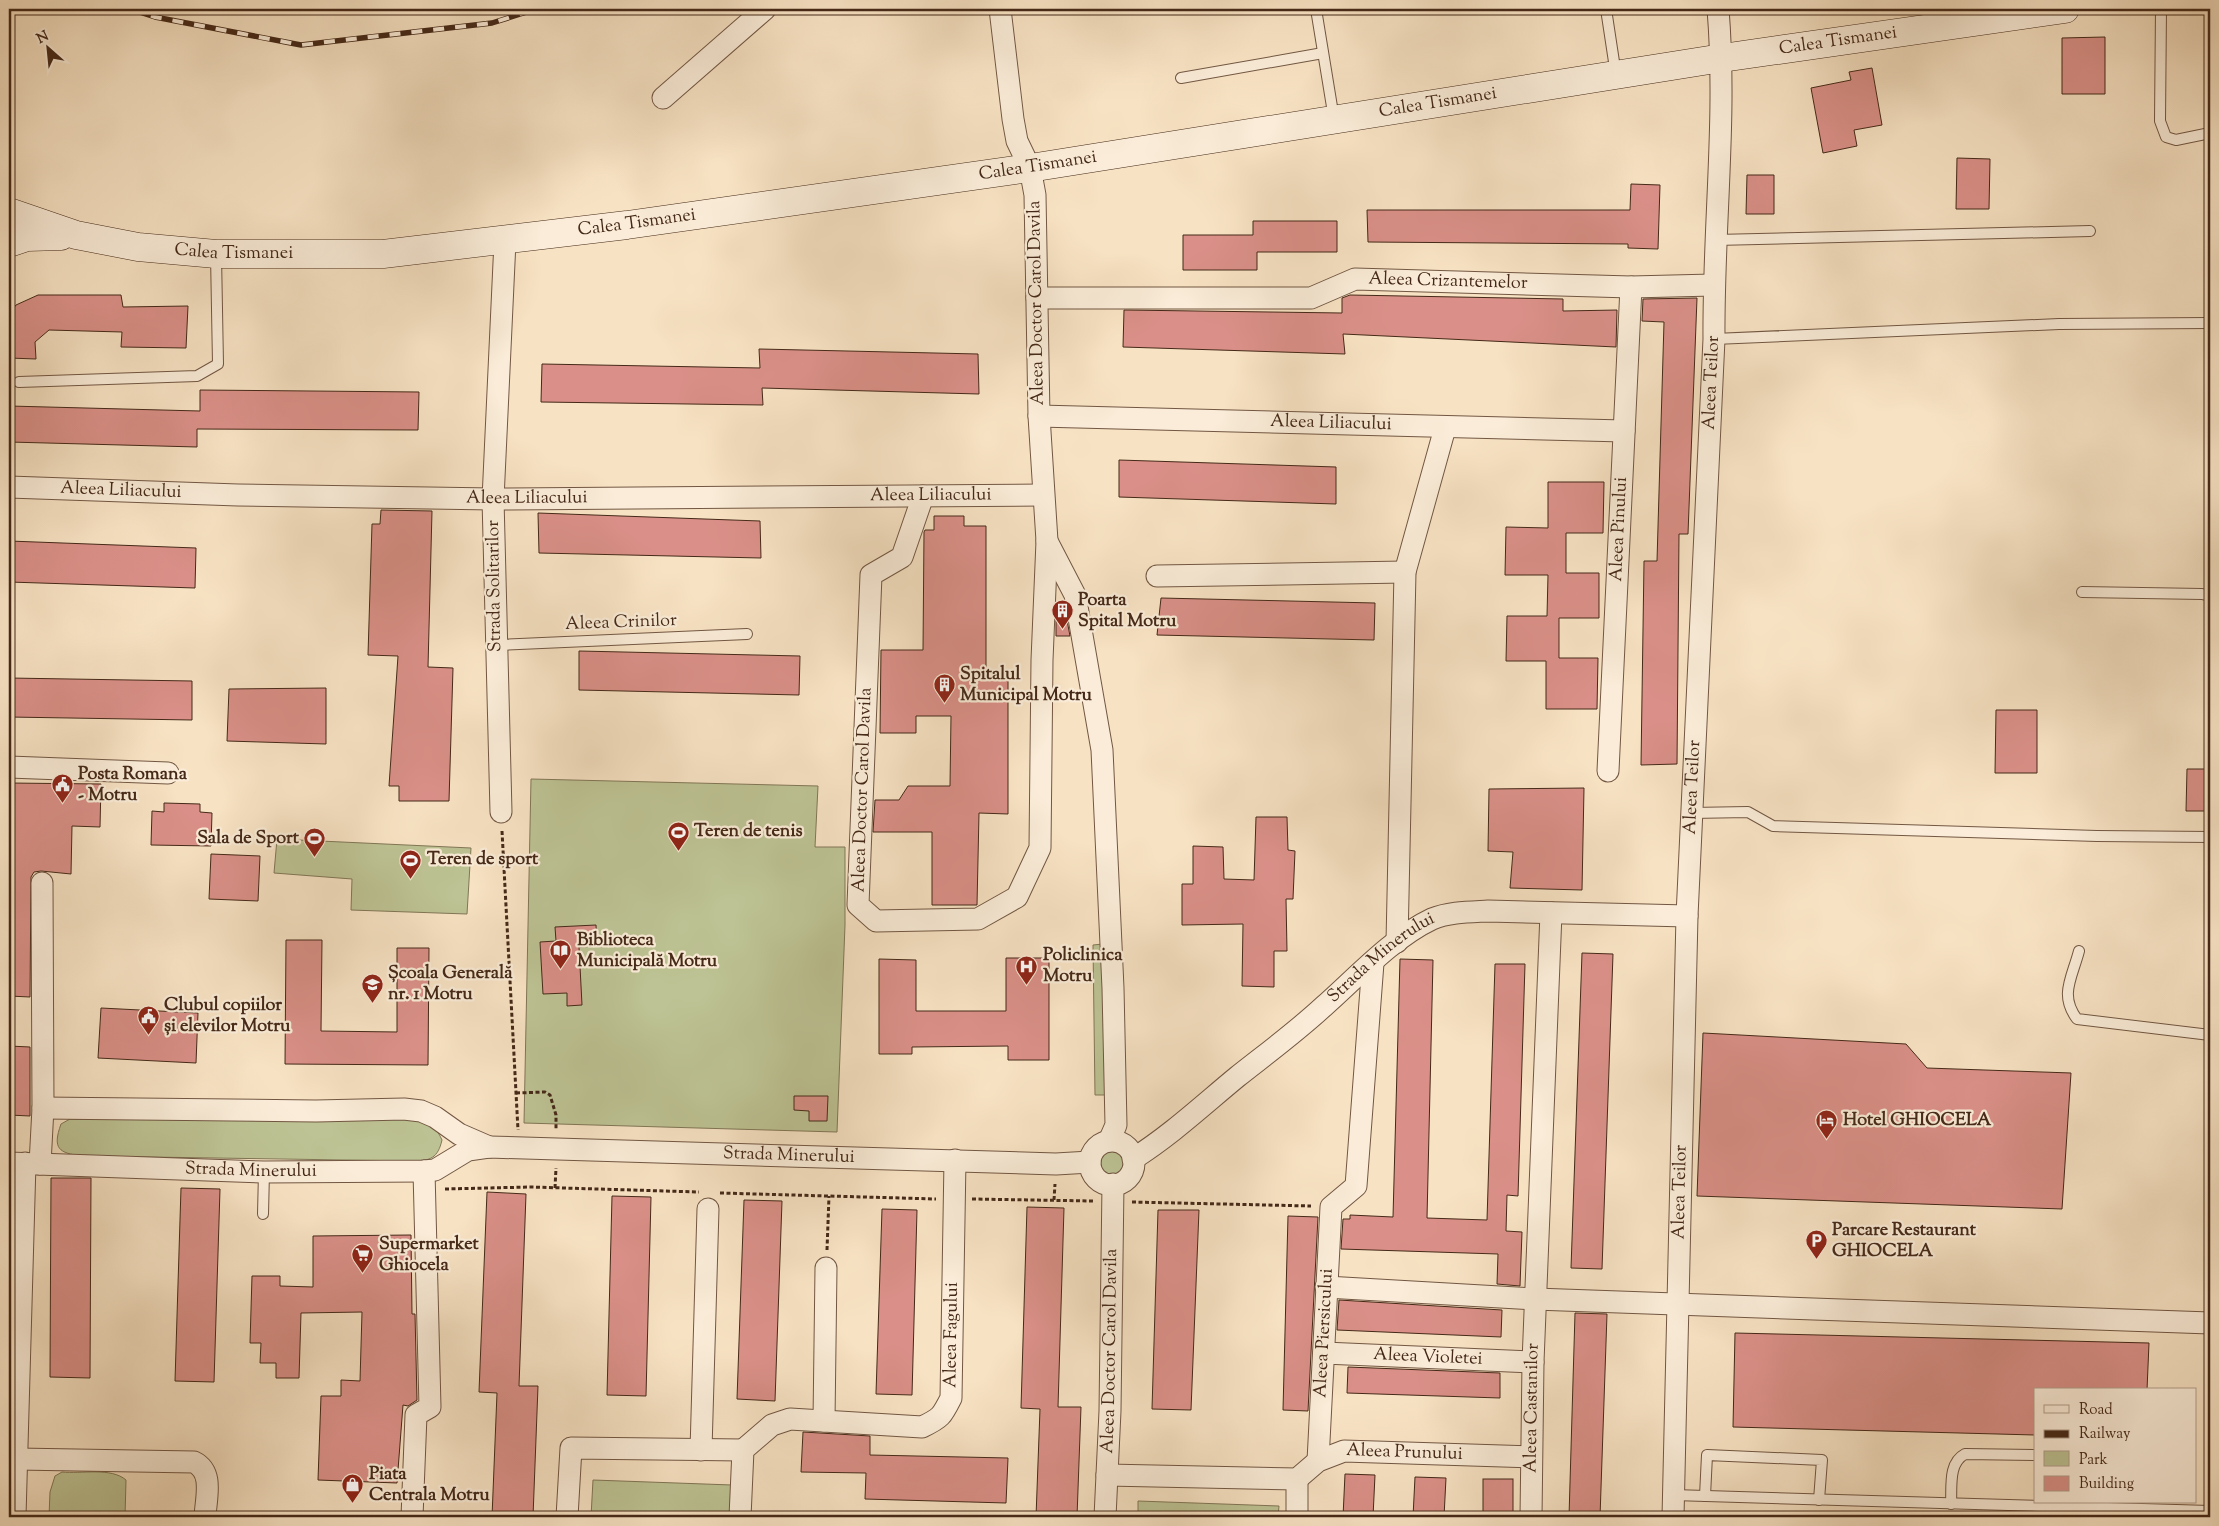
<svg xmlns="http://www.w3.org/2000/svg" width="2219" height="1526" viewBox="0 0 2219 1526" font-family="'Sorts Mill Goudy',serif">
<rect width="100%" height="100%" fill="#f7e2c3"/>
<filter id="stains"><feTurbulence type="fractalNoise" baseFrequency=".004" numOctaves="4"/><feColorMatrix values="0 0 0 0 .2 0 0 0 0 .09 0 0 0 0 .02 0 0 0 .5 -.17"/></filter>
<radialGradient id="worn" r=".72"><stop offset=".6" stop-color="#630" stop-opacity="0"/><stop offset="1" stop-color="#630" stop-opacity=".3"/></radialGradient>
<g fill="#bdc394" stroke="#817656">
<polygon points="531,779 818,786 815,847 845,847 845,925 837,1132 524,1123"/>
<polygon points="277,839 471,848 467,914 351,910 352,879 274,873"/>
<polygon points="1103,944 1106,1095 1095,1095 1093,945"/>
<path d="M 400,1117 C 421,1119 432,1118 442,1140 C 438,1158 430,1161 413,1161 L 82,1156 C 59,1153 52,1149 61,1124 L 70,1119 Z"/>
<circle cx="1110" cy="1162" r="14"/>
<path d="M 62,1472 C 81,1474 111,1467 126,1480 L 125,1517 L 49,1517 L 50,1492 L 55,1476 Z"/>
<polygon points="593,1480 732,1485 731,1517 591,1517"/>
<polygon points="1138,1501 1279,1506 1278,1517 1138,1517"/>
</g>
<g fill="#da9088" stroke="#452918">
<polygon points="2105,37 2105,94 2062,94 2062,38"/>
<polygon points="1872,68 1882,125 1854,130 1857,146 1823,153 1811,88 1851,80 1849,72"/>
<polygon points="1957,158 1990,159 1989,209 1956,209"/>
<polygon points="1747,175 1774,175 1774,214 1746,214"/>
<polygon points="1631,184 1660,185 1658,249 1628,248 1628,244 1368,242 1367,210 1630,210"/>
<polygon points="1253,221 1337,221 1337,252 1257,252 1257,270 1183,270 1183,235 1253,235"/>
<polygon points="38,295 121,295 123,307 188,306 186,348 121,347 122,332 49,330 35,342 36,359 9,358 9,314 16,305"/>
<polygon points="1350,295 1563,299 1563,311 1617,310 1616,347 1343,334 1345,354 1123,347 1124,310 1342,313 1342,298"/>
<polygon points="1697,298 1688,534 1679,534 1677,764 1641,765 1644,561 1657,561 1664,322 1642,321 1643,299"/>
<polygon points="759,349 978,354 979,394 762,388 763,405 541,402 542,364 760,368"/>
<polygon points="200,390 419,392 418,430 197,429 197,447 9,442 9,406 200,411"/>
<polygon points="1119,460 1336,467 1336,504 1119,497"/>
<polygon points="1548,482 1604,482 1603,533 1566,533 1566,573 1599,573 1599,618 1559,618 1559,658 1598,658 1597,709 1546,709 1546,661 1506,661 1507,616 1547,616 1548,575 1505,575 1506,527 1548,528"/>
<polygon points="381,510 432,511 428,667 453,668 449,801 399,801 399,786 389,786 398,656 368,655 372,524 380,524"/>
<polygon points="538,513 760,521 761,558 539,553"/>
<polygon points="934,516 964,516 964,526 986,526 986,671 1008,671 1008,814 979,813 977,905 932,905 932,832 873,832 875,800 899,800 908,786 950,786 951,716 916,716 916,733 880,733 881,650 923,650 924,532 925,530 934,530"/>
<polygon points="9,541 196,548 195,588 9,582"/>
<polygon points="1161,598 1375,603 1374,640 1157,635"/>
<polygon points="1056,615 1066,615 1070,636 1056,636"/>
<polygon points="579,651 800,656 799,695 579,690"/>
<polygon points="9,678 192,681 192,720 9,717"/>
<polygon points="326,688 326,744 227,741 229,689"/>
<polygon points="1996,710 2037,710 2037,773 1995,773"/>
<polygon points="2187,769 2210,769 2210,811 2186,811"/>
<polygon points="9,783 101,784 100,827 72,826 71,874 41,871 34,872 31,877 30,997 9,996"/>
<polygon points="1584,788 1582,890 1510,888 1513,852 1488,851 1489,789"/>
<polygon points="164,803 200,804 200,812 212,813 211,846 151,845 152,811 164,812"/>
<polygon points="1256,817 1287,817 1288,850 1295,851 1293,899 1286,899 1287,951 1274,951 1274,987 1242,986 1243,924 1182,925 1182,884 1193,884 1193,846 1223,847 1224,879 1254,880"/>
<polygon points="211,854 260,856 258,901 209,899"/>
<polygon points="596,925 597,946 579,947 582,1005 567,1006 567,993 543,994 540,942 556,941 555,927"/>
<polygon points="286,940 322,940 321,1031 397,1032 397,948 429,948 428,1065 285,1064"/>
<polygon points="1582,953 1613,954 1602,1269 1571,1268"/>
<polygon points="1006,958 1049,958 1049,1060 1008,1060 1008,1046 912,1047 912,1054 879,1054 879,959 916,960 916,1011 1006,1011"/>
<polygon points="1400,959 1433,960 1427,1218 1487,1220 1495,964 1525,964 1518,1196 1507,1195 1506,1231 1522,1232 1520,1286 1497,1284 1498,1254 1341,1249 1343,1219 1350,1219 1350,1215 1393,1217"/>
<polygon points="101,1008 198,1013 196,1063 98,1058"/>
<polygon points="1703,1033 1906,1044 1927,1068 2071,1073 2062,1209 1697,1196"/>
<polygon points="9,1046 30,1047 30,1116 9,1115"/>
<polygon points="794,1096 828,1096 827,1121 809,1121 809,1111 794,1110"/>
<polygon points="51,1178 91,1178 90,1378 50,1377"/>
<polygon points="181,1188 220,1189 214,1382 175,1381"/>
<polygon points="487,1192 526,1194 519,1386 538,1386 533,1517 492,1517 497,1393 479,1392"/>
<polygon points="612,1196 651,1197 646,1396 607,1395"/>
<polygon points="744,1200 782,1201 775,1401 737,1399"/>
<polygon points="1027,1207 1064,1208 1058,1407 1081,1407 1077,1517 1036,1517 1040,1409 1021,1408"/>
<polygon points="882,1209 917,1210 912,1395 876,1394"/>
<polygon points="1158,1210 1199,1210 1191,1410 1152,1409"/>
<polygon points="1288,1216 1318,1217 1308,1411 1283,1410"/>
<polygon points="411,1235 412,1314 415,1314 417,1400 408,1406 403,1405 397,1483 318,1480 321,1396 341,1396 341,1380 360,1381 362,1312 301,1313 299,1378 276,1378 276,1363 260,1363 261,1343 250,1343 252,1276 280,1276 280,1286 313,1287 313,1236"/>
<polygon points="1339,1300 1502,1310 1501,1337 1337,1330"/>
<polygon points="1575,1313 1607,1314 1600,1517 1569,1517"/>
<polygon points="1735,1333 2149,1343 2147,1390 2035,1390 2035,1435 1733,1427"/>
<polygon points="1348,1367 1500,1373 1500,1398 1347,1393"/>
<polygon points="803,1432 870,1436 870,1455 1008,1458 1006,1503 865,1499 866,1473 801,1472"/>
<polygon points="1345,1474 1375,1475 1373,1517 1343,1517"/>
<polygon points="1415,1477 1446,1478 1444,1517 1413,1517"/>
<rect x="1483" y="1479" width="30" height="38"/>
</g>
<g fill="none" stroke-linecap="round" stroke-linejoin="round">
<defs>
<g id="lane">
<polyline points="1316,9 1334,119"/>
<polyline points="1606,9 1616,75"/>
<polyline points="2161,9 2160,121 2166,137 2176,140 2210,133"/>
<polyline points="1181,78 1323,53"/>
<polyline points="1715,240 2090,231"/>
<polyline points="1714,339 2059,324 2210,323"/>
<polyline points="19,382 197,376 218,364 216,255"/>
<polyline points="2082,592 2202,594 2210,596"/>
<polyline points="497,645 747,634"/>
<polyline points="1691,813 1748,812 1773,826 2097,836 2210,837"/>
<path d="M 2079,951 C 2072,978 2059,995 2077,1019 L 2210,1035"/>
<polyline points="263,1214 264,1172"/>
<polyline points="1673,1495 2210,1511"/>
<polyline points="1705,1496 1707,1455 1822,1460 1819,1500"/>
<path d="M 1951,1504 C 1952,1487 1948,1463 1965,1454 L 2035,1455"/>
</g>
<g id="street">
<polyline points="663,98 765,9"/>
<path id="s1" d="M 1037,298 L 1311,298 L 1355,279 L 1631,287 L 1713,285"/>
<path id="s2" d="M 1039,416 L 1624,431"/>
<path id="s3" d="M 9,487 L 238,495 L 493,499 L 1043,495"/>
<polyline points="923,496 902,557 871,575 858,905 876,921 978,919 1017,897 1040,848 1042,660 1047,541 1039,416 1035,195 1030,168 1017,141 1013,119 1000,9"/>
<polyline points="1047,541 1075,595 1102,750 1113,988 1116,1125 1109,1141"/>
<polyline points="1157,576 1405,572"/>
<polyline points="9,767 168,773"/>
<path id="s4" d="M 1608,771 L 1631,287"/>
<polyline points="501,812 493,499 505,241"/>
<polyline points="1397,942 1405,572 1445,428"/>
<polyline points="43,1108 316,1111 404,1109 421,1111 435,1117 459,1134 489,1147"/>
<circle cx="1112" cy="1163" r="22"/>
<path id="s5" d="M 1133,1159 C 1171,1135 1203,1105 1237,1077 C 1266,1054 1296,1032 1323,1007 C 1356,978 1392,938 1432,919 C 1449,912 1470,912 1488,911 L 1687,916"/>
<path id="s6" d="M 9,1163 L 264,1172 L 424,1171 L 435,1170 L 468,1150 L 489,1147 L 1056,1164 L 1090,1162"/>
<polyline points="40,1164 43,1108 42,883"/>
<polyline points="1326,1287 1535,1299 2210,1323"/>
<path id="s7" d="M 1324,1353 L 1533,1362"/>
<polyline points="824,1421 826,1268"/>
<polyline points="701,1450 708,1209"/>
<path d="M 17,1459 L 194,1462 C 214,1472 206,1497 205,1517"/>
<path id="s8" d="M 1318,1461 L 1331,1207 L 1356,1186 L 1373,963"/>
<path id="s9" d="M 1107,1475 L 1297,1479 L 1318,1461 L 1344,1451 L 1531,1457"/>
<polyline points="15,1517 25,1163"/>
<polyline points="412,1517 416,1415 430,1407 424,1171"/>
<polyline points="567,1517 571,1448 743,1450"/>
<path id="s10" d="M 740,1517 L 743,1450 L 772,1425 L 790,1419 L 922,1427 C 941,1418 942,1416 951,1398 L 955,1160"/>
<path id="s11" d="M 1105,1517 L 1110,1411 L 1113,1184"/>
<polyline points="1297,1517 1297,1479"/>
<path id="s12" d="M 1531,1517 L 1533,1362 L 1551,913"/>
<path id="s13" d="M 1673,1517 L 1687,916 L 1714,339 C 1713,229 1727,118 1718,9"/>
</g>
<g id="secondary">
<path id="s14" d="M 9,212 L 76,235 L 138,247 L 216,254 L 383,254 L 627,225 L 1030,168 L 1722,58 L 2065,9"/>
<polyline points="9,243 27,237 61,236"/>
</g>
</defs>
<use href="#lane" stroke="#725743" stroke-width="12"/>
<use href="#street" stroke="#725743" stroke-width="23"/>
<use href="#secondary" stroke="#452918" stroke-width="29"/>
<g stroke="#452918" stroke-width="3" stroke-dasharray="4 2.5" stroke-linecap="butt">
<polyline points="502,831 518,1130"/>
<polyline points="516,1093 545,1092 550,1095 556,1115 556,1130"/>
<polyline points="555,1188 556,1168"/>
<polyline points="445,1189 530,1187 699,1192"/>
<polyline points="720,1193 936,1199"/>
<polyline points="972,1199 1094,1201"/>
<polyline points="1054,1200 1055,1184"/>
<polyline points="1132,1202 1311,1206"/>
<polyline points="827,1250 829,1196"/>
</g>
<use href="#lane" stroke="#faecd8" stroke-width="10"/>
<use href="#street" stroke="#faecd8" stroke-width="21"/>
<use href="#secondary" stroke="#faecd8" stroke-width="28"/>
<defs>
<polyline id="rail" points="130,9 155,17 301,45 492,23 536,9"/>
</defs>
<use href="#rail" stroke="#452918" stroke-width="5.5"/>
<use href="#rail" stroke="#faecd8" stroke-width="4" stroke-dasharray="11" stroke-linecap="butt"/>
</g>
<defs>
<symbol id="building-pin" viewBox="-11 -11 22 30"><path d="M0 17L-7.5 6A9.5 9.5 0 1 1 7.5 6Z" fill="#8f2418" stroke="#faecd8"/><path d="M-4-6H4V6H1V3H-1V6H-4ZM-2.5-4.3h1.7v1.8h-1.7ZM.8-4.3h1.7v1.8H.8ZM-2.5-1h1.7V.8h-1.7ZM.8-1h1.7V.8H.8Z" fill="#fff"/></symbol>
<symbol id="civic-pin" viewBox="-11 -11 22 30"><path d="M0 17L-7.5 6A9.5 9.5 0 1 1 7.5 6Z" fill="#8f2418" stroke="#faecd8"/><path d="M-.6-6.5H3V-4.5H.6V-3L4-1V1h2V6H-6V1h2V-1L-.6-3ZM-1.2 2.5V6h2.4V2.5Z" fill="#fff"/></symbol>
<symbol id="stadium-pin" viewBox="-11 -11 22 30"><path d="M0 17L-7.5 6A9.5 9.5 0 1 1 7.5 6Z" fill="#8f2418" stroke="#faecd8"/><path d="M0-5a6.5 5 0 1 0 0 10a6.5 5 0 1 0 0-10ZM-3.5-1.8h7v3.6h-7Z" fill="#fff"/></symbol>
<symbol id="library-pin" viewBox="-11 -11 22 30"><path d="M0 17L-7.5 6A9.5 9.5 0 1 1 7.5 6Z" fill="#8f2418" stroke="#faecd8"/><path d="M-6-4Q-3-5.5-.7-3.5V5Q-3 3-6 4ZM6-4Q3-5.5 .7-3.5V5Q3 3 6 4Z" fill="#fff"/></symbol>
<symbol id="hospital-pin" viewBox="-11 -11 22 30"><path d="M0 17L-7.5 6A9.5 9.5 0 1 1 7.5 6Z" fill="#8f2418" stroke="#faecd8"/><path d="M-5-5h3v3.5h4V-5h3V5h-3V1.5h-4V5h-3Z" fill="#fff"/></symbol>
<symbol id="school-pin" viewBox="-11 -11 22 30"><path d="M0 17L-7.5 6A9.5 9.5 0 1 1 7.5 6Z" fill="#8f2418" stroke="#faecd8"/><path d="M0-5L7-2L0 1L-7-2ZM-4 1L0 2.5L4 1V4Q0 6-4 4Z" fill="#fff"/></symbol>
<symbol id="hotel-pin" viewBox="-11 -11 22 30"><path d="M0 17L-7.5 6A9.5 9.5 0 1 1 7.5 6Z" fill="#8f2418" stroke="#faecd8"/><path d="M-6-4.5h1.5V1H6V5H4.5V3h-9V5H-6ZM-4 0a1.8 1.8 0 1 1 3.6 0ZM.5 0V-2.5h3Q6-2.5 6 0Z" fill="#fff"/></symbol>
<symbol id="parking-pin" viewBox="-11 -11 22 30"><path d="M0 17L-7.5 6A9.5 9.5 0 1 1 7.5 6Z" fill="#8f2418" stroke="#faecd8"/><path d="M-3.5-5.5H1a3.5 3.5 0 0 1 0 7H-1V5.5H-3.5ZM-1-3.4V-.6H.8a1.4 1.4 0 0 0 0-2.8Z" fill="#fff"/></symbol>
<symbol id="supermarket-pin" viewBox="-11 -11 22 30"><path d="M0 17L-7.5 6A9.5 9.5 0 1 1 7.5 6Z" fill="#8f2418" stroke="#faecd8"/><path d="M-6-5.5h2.5l.6 2H6L4.5 2H-2.5L-4.4-4H-6ZM-1.5 3.2a1.3 1.3 0 1 0 .1 0ZM3 3.2a1.3 1.3 0 1 0 .1 0Z" fill="#fff"/></symbol>
<symbol id="shop-pin" viewBox="-11 -11 22 30"><path d="M0 17L-7.5 6A9.5 9.5 0 1 1 7.5 6Z" fill="#8f2418" stroke="#faecd8"/><path d="M-5-2.5h2.3a2.7 3.5 0 0 1 5.4 0H5L5.5 6h-11ZM-1.5-2.5h3a1.5 2.3 0 0 0-3 0Z" fill="#fff"/></symbol>
</defs>
<g fill-rule="evenodd">
<use href="#building-pin" x="1050" y="598" width="25" height="34"/>
<use href="#building-pin" x="932" y="672" width="25" height="34"/>
<use href="#civic-pin" x="50" y="772" width="25" height="34"/>
<use href="#stadium-pin" x="666" y="820" width="25" height="34"/>
<use href="#stadium-pin" x="302" y="826" width="25" height="34"/>
<use href="#stadium-pin" x="398" y="848" width="25" height="34"/>
<use href="#library-pin" x="548" y="938" width="25" height="34"/>
<use href="#hospital-pin" x="1014" y="954" width="25" height="34"/>
<use href="#school-pin" x="360" y="972" width="25" height="34"/>
<use href="#civic-pin" x="136" y="1004" width="25" height="34"/>
<use href="#hotel-pin" x="1814" y="1108" width="25" height="34"/>
<use href="#parking-pin" x="1804" y="1228" width="25" height="34"/>
<use href="#supermarket-pin" x="350" y="1242" width="25" height="34"/>
<use href="#shop-pin" x="340" y="1472" width="25" height="34"/>
</g>
<g text-anchor="middle" dominant-baseline="central" stroke-width="4.5" stroke-linejoin="round" paint-order="stroke">
<g font-size="18" fill="#452918" stroke="#faecd8">
<text stroke="none"><textPath href="#s14" startOffset="1850">Calea Tismanei</textPath></text>
<text stroke="none"><textPath href="#s14" startOffset="1445">Calea Tismanei</textPath></text>
<text stroke="none"><textPath href="#s14" startOffset="1040">Calea Tismanei</textPath></text>
<text stroke="none"><textPath href="#s14" startOffset="635">Calea Tismanei</textPath></text>
<text stroke="none"><textPath href="#s14" startOffset="230">Calea Tismanei</textPath></text>
<text stroke="none"><textPath href="#s1" startOffset="415">Aleea Crizantemelor</textPath></text>
<text transform="translate(1037 303) rotate(-91)">Aleea Doctor Carol Davila</text>
<text stroke="none"><textPath href="#s13" startOffset="1135">Aleea Teilor</textPath></text>
<text stroke="none"><textPath href="#s2" startOffset="292">Aleea Liliacului</textPath></text>
<text stroke="none"><textPath href="#s3" startOffset="112">Aleea Liliacului</textPath></text>
<text stroke="none"><textPath href="#s3" startOffset="922">Aleea Liliacului</textPath></text>
<text stroke="none"><textPath href="#s3" startOffset="518">Aleea Liliacului</textPath></text>
<text stroke="none"><textPath href="#s4" startOffset="242">Aleea Pinului</textPath></text>
<text transform="translate(495 586) rotate(-91)">Strada Solitarilor</text>
<text transform="translate(621 623) rotate(-2)">Aleea Crinilor</text>
<text stroke="none"><textPath href="#s13" startOffset="730">Aleea Teilor</textPath></text>
<text transform="translate(863 790) rotate(-88)">Aleea Doctor Carol Davila</text>
<text stroke="none"><textPath href="#s5" startOffset="320">Strada Minerului</textPath></text>
<text stroke="none"><textPath href="#s6" startOffset="786">Strada Minerului</textPath></text>
<text stroke="none"><textPath href="#s6" startOffset="242">Strada Minerului</textPath></text>
<text stroke="none"><textPath href="#s13" startOffset="325">Aleea Teilor</textPath></text>
<text stroke="none"><textPath href="#s10" startOffset="362">Aleea Fagului</textPath></text>
<text stroke="none"><textPath href="#s8" startOffset="128">Aleea Piersicului</textPath></text>
<text stroke="none"><textPath href="#s11" startOffset="166">Aleea Doctor Carol Davila</textPath></text>
<text stroke="none"><textPath href="#s7" startOffset="104">Aleea Violetei</textPath></text>
<text stroke="none"><textPath href="#s12" startOffset="109">Aleea Castanilor</textPath></text>
<text stroke="none"><textPath href="#s9" startOffset="306">Aleea Prunului</textPath></text>
</g>
<g font-size="18" font-weight="bold" fill="#452918" stroke="#faecd8" text-anchor="start">
<text x="1078" y="601">Poarta<tspan x="1078" dy="21">Spital Motru</tspan></text>
<text x="960" y="675">Spitalul<tspan x="960" dy="21">Municipal Motru</tspan></text>
<text x="78" y="775">Posta Romana<tspan x="78" dy="21">- Motru</tspan></text>
<text x="694" y="832">Teren de tenis</text>
<text x="299" y="839" text-anchor="end">Sala de Sport</text>
<text x="427" y="860">Teren de sport</text>
<text x="577" y="941">Biblioteca<tspan x="577" dy="21">Municipală Motru</tspan></text>
<text x="1043" y="956">Policlinica<tspan x="1043" dy="21">Motru</tspan></text>
<text x="388" y="974">Școala Generală<tspan x="388" dy="21">nr. 1 Motru</tspan></text>
<text x="164" y="1006">Clubul copiilor<tspan x="164" dy="21">și elevilor Motru</tspan></text>
<text x="1843" y="1121">Hotel GHIOCELA</text>
<text x="1832" y="1231">Parcare Restaurant<tspan x="1832" dy="21">GHIOCELA</tspan></text>
<text x="379" y="1245">Supermarket<tspan x="379" dy="21">Ghiocela</tspan></text>
<text x="369" y="1475">Piata<tspan x="369" dy="21">Centrala Motru</tspan></text>
</g>
</g>
<rect width="2219" height="1526" fill="none" stroke="#f7e2c3" stroke-width="30"/>
<rect x="10" y="10" width="2199" height="1506" fill="none" stroke="#452918" stroke-width="2.5"/>
<rect x="15" y="15" width="2189" height="1496" fill="none" stroke="#452918"/>
<rect x="2034" y="1388" width="162" height="115" fill="#faecd8" stroke="#b29e8b"/>
<rect x="2044" y="1405" width="25" height="8" fill="#faecd8" stroke="#b29e8b"/>
<text x="2079" y="1414" font-size="15" fill="#452918">Road</text>
<rect x="2044" y="1430" width="25" height="8" fill="#452918" stroke="#b29e8b"/>
<text x="2079" y="1438" font-size="15" fill="#452918">Railway</text>
<rect x="2044" y="1451" width="25" height="15" fill="#bdc394" stroke="#b29e8b"/>
<text x="2079" y="1464" font-size="15" fill="#452918">Park</text>
<rect x="2044" y="1476" width="25" height="15" fill="#da9088" stroke="#b29e8b"/>
<text x="2079" y="1488" font-size="15" fill="#452918">Building</text>
<g transform="translate(48 48) rotate(333)" stroke="#faecd8" stroke-width="4" paint-order="stroke">
<path d="M0-4L9 19L0 12L-9 19Z" fill="#452918"/>
<text y="-8" font-size="14" font-weight="bold" text-anchor="middle" fill="#452918">N</text>
</g>
<rect width="100%" height="100%" filter="url(#stains)"/>
<rect width="100%" height="100%" fill="url(#worn)"/>
</svg>
